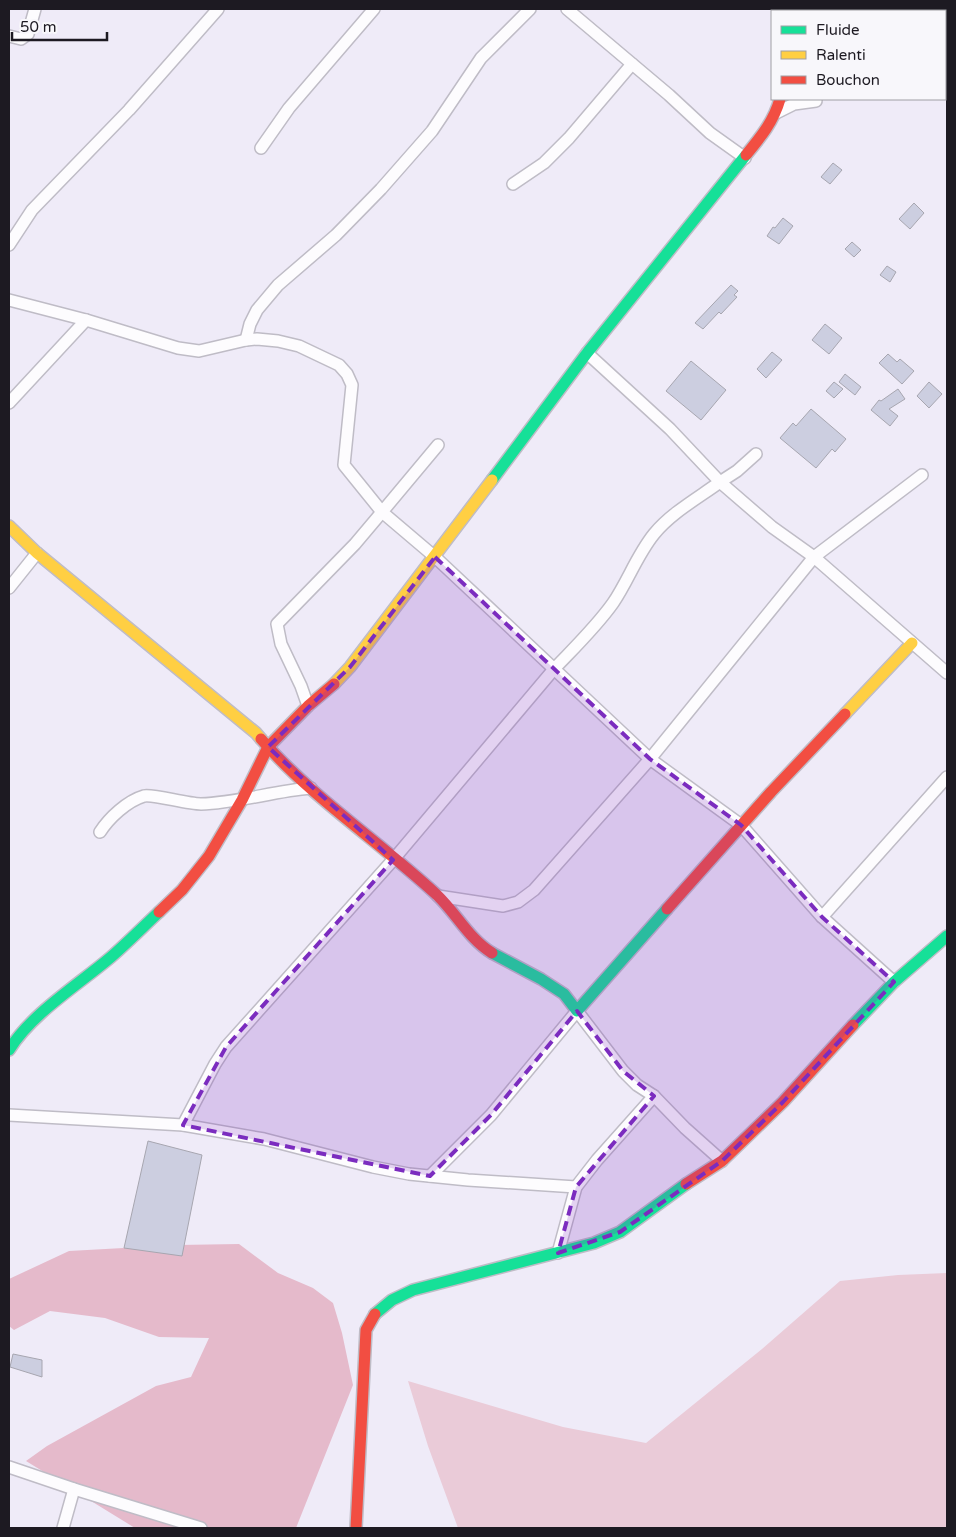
<svg xmlns="http://www.w3.org/2000/svg" width="956" height="1537" viewBox="0 0 956 1537" font-family="'Varela Round',sans-serif">
<rect width="100%" height="100%" fill="#efebf8"/>
<polygon fill="#eacbd8" points="947,1273 947,1528 458,1528 428,1446 408,1381 563,1427 646,1443 762,1349 840,1281 898,1275"/>
<polygon fill="#e5bacb" points="239,1244 278,1273 313,1288 333,1303 342,1333 353,1385 296,1528 135,1528 26,1461 47,1446 156,1386 191,1377 209,1338 159,1337 105,1318 50,1311 14,1330 9,1326 9,1279 69,1251 178,1245"/>
<g fill="#cccee0" stroke="#a7a6b0">
<polygon points="833,163 842,170 830,184 821,177"/>
<polygon points="914,203 924,213 910,229 899,219"/>
<polygon points="783,218 793,226 779,244 767,236 773,227 775,228"/>
<polygon points="852,242 861,250 854,257 845,249"/>
<polygon points="887,266 896,272 890,282 880,275"/>
<polygon points="731,285 738,291 734,295 737,297 721,314 719,312 703,329 695,323"/>
<polygon points="825,324 842,338 829,354 812,340"/>
<polygon points="772,352 782,360 766,378 757,369"/>
<polygon points="888,354 897,362 900,359 914,371 902,384 879,363"/>
<polygon points="691,361 726,390 701,420 666,391"/>
<polygon points="845,374 861,387 855,395 839,382"/>
<polygon points="834,382 843,389 834,398 826,391"/>
<polygon points="929,382 942,394 929,408 917,396"/>
<polygon points="898,389 905,399 889,409 898,416 890,426 871,410 879,400 881,401"/>
<polygon points="811,409 846,439 835,452 832,449 816,468 780,438 793,423 796,426"/>
<polygon points="148,1141 202,1155 182,1256 124,1248"/>
<polygon points="13,1354 42,1360 42,1377 10,1367"/>
</g>
<g fill="none" stroke-linecap="round" stroke-linejoin="round">
<defs>
<g id="street">
<polyline points="567,9 669,95 710,133 745,158"/>
<polyline points="844,11 846,9"/>
<polyline points="9,36 21,39 28,34 35,9"/>
<polyline points="776,113 794,104 816,101"/>
<polyline points="261,148 289,108 374,9"/>
<polyline points="513,184 544,163 569,138 632,64"/>
<polyline points="9,245 32,210 129,110 218,9"/>
<polyline points="9,300 86,320 178,348 199,351 246,340 257,339 278,341 299,346 339,365 347,374 352,385 344,465 382,512 355,544 277,624 281,644 301,686 308,706"/>
<polyline points="246,340 250,324 257,310 278,285 336,235 381,189 432,131 481,58 530,9"/>
<polyline points="9,403 86,320"/>
<polyline points="438,445 382,512 435,557 650,759 741,825 822,917 894,982"/>
<polyline points="756,454 737,471 720,482 772,527 814,557 947,673"/>
<polyline points="9,588 37,553"/>
<path d="M 100,832 C 109,818 127,801 144,796 C 154,794 186,804 201,804 C 239,803 273,791 311,788"/>
<polyline points="438,896 503,906 518,902 534,890 650,759 814,557 922,475"/>
<polyline points="822,917 947,777"/>
<polyline points="9,1115 183,1125 264,1139 373,1167 409,1174 468,1180 576,1187"/>
<path d="M 183,1125 L 215,1064 L 226,1047 L 393,860 L 554,669 C 574,648 596,627 613,603 C 628,581 637,555 654,534 C 671,513 698,498 720,482 L 670,429 L 587,353"/>
<polyline points="430,1176 491,1115 577,1011 623,1071 637,1085 654,1096 685,1128 722,1161"/>
<polyline points="558,1253 576,1187 597,1160 654,1096"/>
<polyline points="9,1467 74,1489 201,1528"/>
<polyline points="63,1528 74,1489"/>
</g>
<g id="fast">
<polyline points="492,480 587,353 746,155"/>
<polyline points="492,953 541,979 564,994 577,1011 667,909"/>
<polyline points="853,1025 894,982 947,936"/>
<path d="M 9,1050 C 32,1013 78,985 111,957 C 127,943 143,927 159,912"/>
<polyline points="375,1314 392,1300 413,1290 594,1243 620,1232 686,1184"/>
</g>
<g id="slow">
<polyline points="9,526 37,553 256,733 261,739"/>
<polyline points="334,684 350,667 492,480"/>
<polyline points="845,714 912,643"/>
</g>
<g id="jam">
<path d="M 746,155 C 760,138 774,121 780,99"/>
<path d="M 261,739 C 312,798 380,842 437,895 C 456,913 469,939 492,953"/>
<polyline points="667,909 771,792 845,714"/>
<polyline points="159,912 182,890 209,856 242,800 268,747 308,706 334,684"/>
<polyline points="686,1184 722,1161 783,1102 853,1025"/>
<polyline points="356,1528 366,1330 375,1314"/>
</g>
</defs>
<use href="#street" stroke="#bfbcc6" stroke-width="14"/>
<use href="#fast" stroke="#bfbcc6" stroke-width="14"/>
<use href="#slow" stroke="#bfbcc6" stroke-width="14"/>
<use href="#jam" stroke="#bfbcc6" stroke-width="14"/>
<use href="#street" stroke="#fdfcfe" stroke-width="11"/>
<use href="#fast" stroke="#16e098" stroke-width="11"/>
<use href="#slow" stroke="#ffcf43" stroke-width="11"/>
<use href="#jam" stroke="#f24e42" stroke-width="11"/>
</g>
<path fill="#7b2cbf" fill-opacity="0.2" stroke="#7b2cbf" stroke-width="4" stroke-dasharray="10 6" stroke-linejoin="round" d="M 435,557 L 650,759 L 741,825 L 822,917 L 894,982 L 783,1102 L 722,1161 L 620,1232 L 558,1253 L 576,1187 L 654,1096 L 623,1071 L 577,1011 L 491,1115 L 430,1176 L 183,1125 L 226,1047 L 393,860 L 268,747 L 350,667 Z"/>
<rect width="956" height="1537" fill="none" stroke="#1d1a22" stroke-width="20"/>
<rect x="771" y="10" width="175" height="90" fill="#f8f7fb" stroke="#a09fa4"/>
<rect x="781" y="26" width="25" height="8" fill="#16e098" stroke="#a09fa4"/>
<text x="816" y="35" font-size="15" fill="#1d1a22">Fluide</text>
<rect x="781" y="51" width="25" height="8" fill="#ffcf43" stroke="#a09fa4"/>
<text x="816" y="60" font-size="15" fill="#1d1a22">Ralenti</text>
<rect x="781" y="76" width="25" height="8" fill="#f24e42" stroke="#a09fa4"/>
<text x="816" y="85" font-size="15" fill="#1d1a22">Bouchon</text>
<path d="M12 32v8h95v-8" fill="none" stroke="#1d1a22" stroke-width="2.5"/>
<text x="20" y="32" font-size="15" fill="#1d1a22" stroke="#f8f7fb" stroke-width="4" paint-order="stroke">50 m</text>
</svg>
